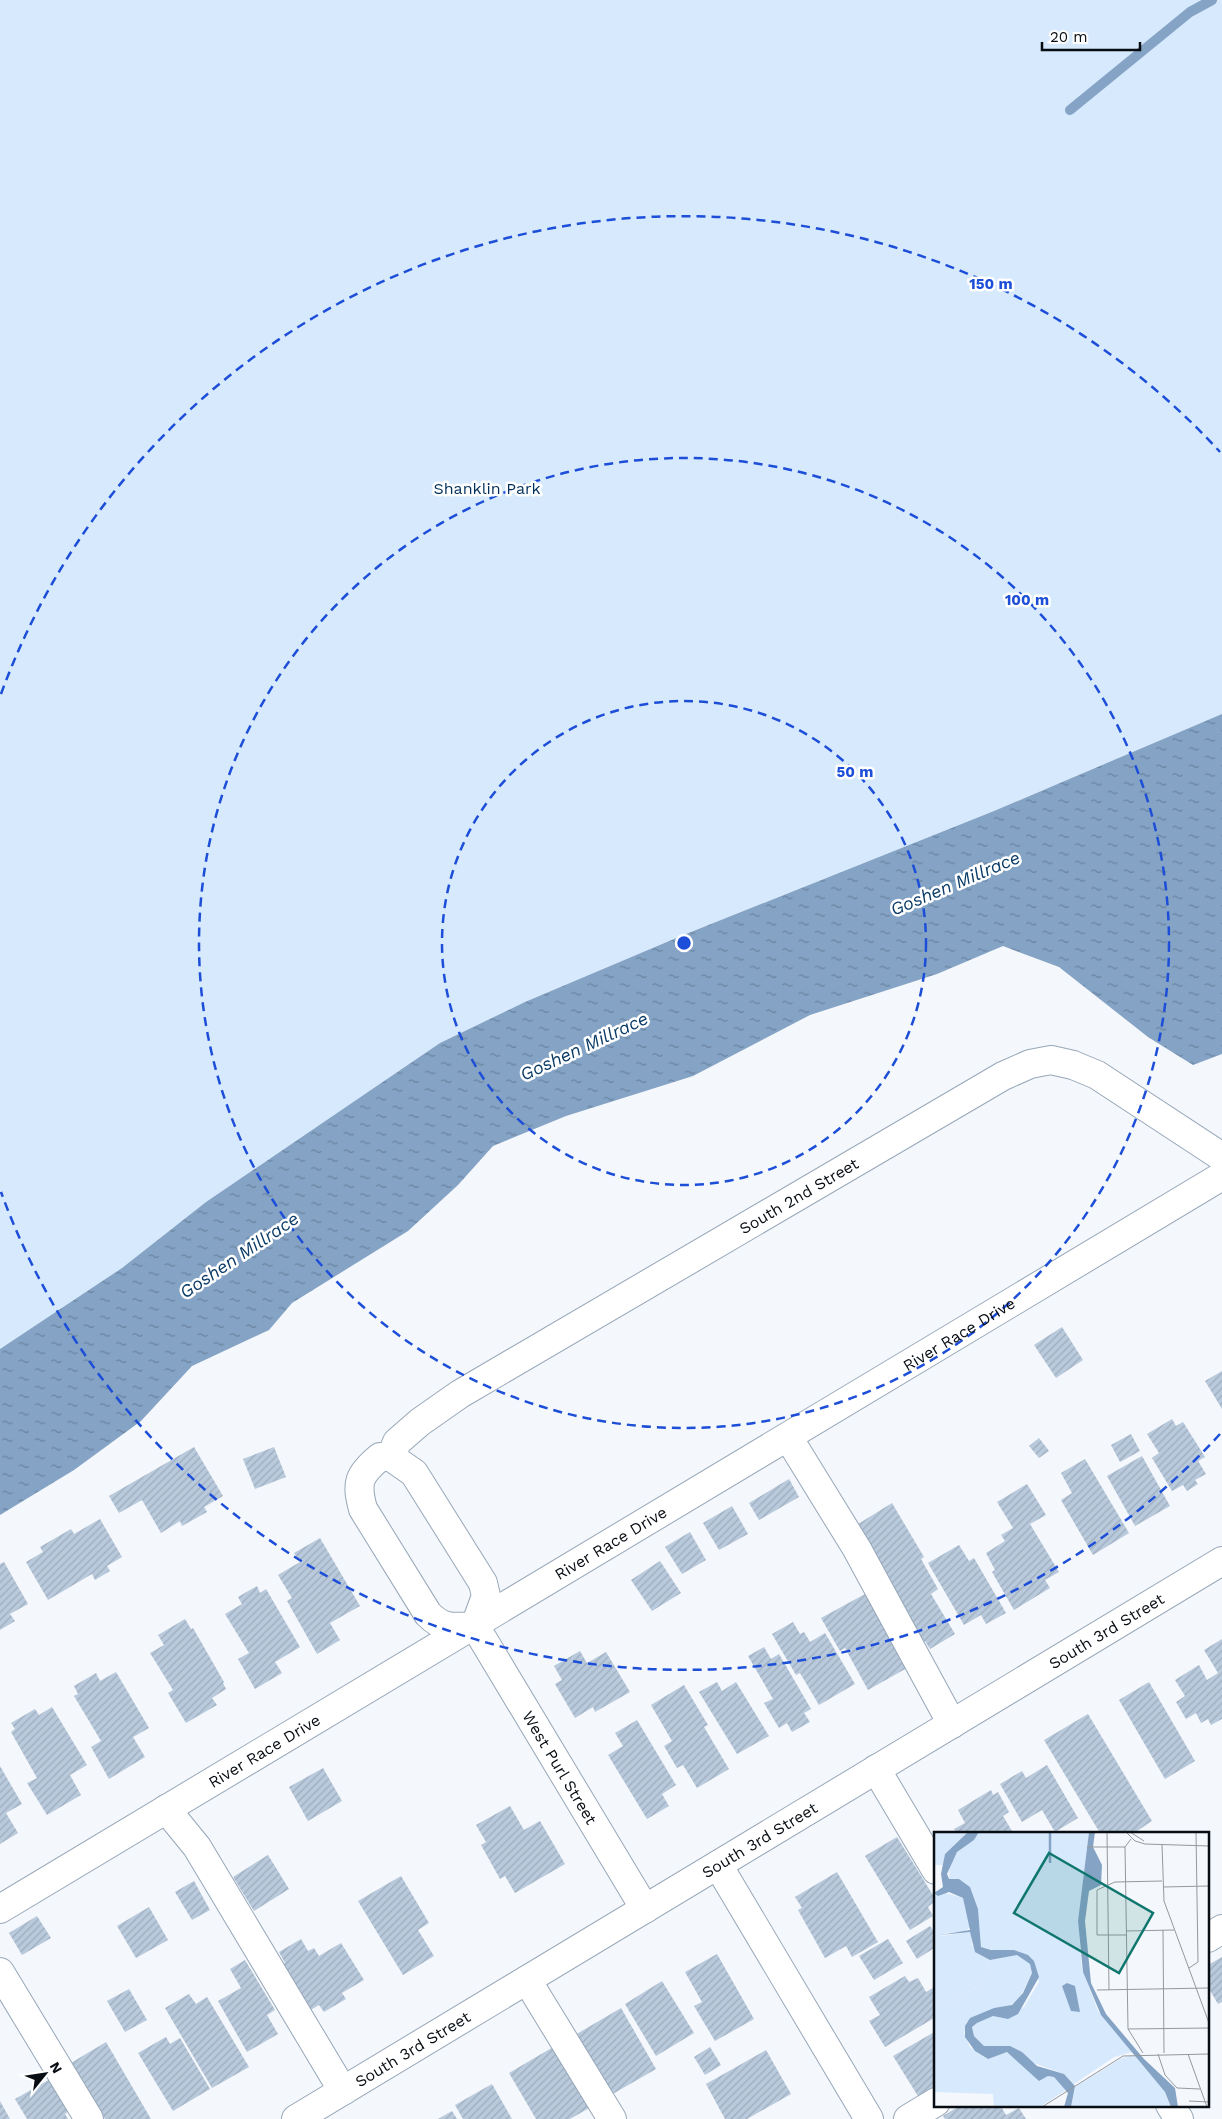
<svg xmlns="http://www.w3.org/2000/svg" width="1222" height="2119" viewBox="0 0 1222 2119" font-family="'Work Sans',sans-serif">
<defs>
<pattern id="water-ripples" width="26" height="14" patternUnits="userSpaceOnUse" patternTransform="scale(1.25)"><rect width="26" height="14" fill="#84a3c5"/><path d="M2 4q2-2 4 0t4 0M15 11q2-2 4 0t4 0" fill="none" stroke="#6a839f"/></pattern>
<pattern id="building-hatch" width="6" height="6" patternUnits="userSpaceOnUse" patternTransform="scale(1.25)"><rect width="6" height="6" fill="#b9cadd"/><path d="M-1 1l2-2M0 6l6-6M5 7l2-2" fill="none" stroke="#9eacbd"/></pattern>
</defs>
<rect width="100%" height="100%" fill="#f4f7fb"/>
<polygon fill="#d7e9fd" points="0,0 1222,0 1222,714 994,811 681,936 525,1002 440,1043 206,1202 122,1268 0,1349"/>
<polygon fill="url(#water-ripples)" points="1222,714 1222,1054 1193,1065 1148,1037 1059,967 1003,946 937,974 810,1015 693,1076 566,1116 493,1146 458,1185 408,1231 292,1303 269,1330 192,1366 141,1421 74,1470 0,1515 0,1349 122,1268 206,1202 440,1043 525,1002 681,936 994,811"/>
<g fill="none" stroke-linecap="round" stroke-linejoin="round">
<polyline stroke="#84a3c5" stroke-width="10" points="1070,110 1190,12 1212,0"/>
</g>
<g fill="url(#building-hatch)">
<polygon points="1062,1327 1083,1360 1056,1378 1034,1345"/>
<polygon points="1222,1371 1222,1409 1205,1381"/>
<polygon points="1172,1419 1176,1426 1183,1422 1205,1457 1198,1461 1206,1474 1195,1480 1198,1484 1187,1491 1183,1485 1172,1491 1152,1458 1159,1453 1147,1434"/>
<polygon points="1131,1434 1140,1451 1120,1462 1111,1445"/>
<polygon points="1039,1438 1049,1451 1039,1458 1029,1446"/>
<polygon points="194,1447 223,1496 204,1507 207,1512 182,1526 180,1521 161,1533 142,1500 119,1513 109,1496"/>
<polygon points="274,1447 286,1477 255,1489 243,1459"/>
<polygon points="1142,1456 1170,1506 1135,1526 1107,1476"/>
<polygon points="1085,1459 1129,1533 1093,1555 1061,1500 1072,1493 1061,1473"/>
<polygon points="789,1479 799,1497 759,1520 749,1503"/>
<polygon points="1027,1484 1046,1515 1030,1524 1059,1572 1045,1580 1050,1588 1014,1610 992,1572 995,1570 986,1553 1005,1541 1001,1535 1013,1528 997,1502"/>
<polygon points="892,1503 924,1557 921,1559 938,1589 931,1594 955,1634 930,1649 925,1641 922,1643 882,1584 890,1579 858,1524"/>
<polygon points="732,1506 748,1534 719,1550 703,1523"/>
<polygon points="100,1519 122,1557 107,1566 110,1571 95,1580 92,1574 48,1600 26,1562 43,1552 40,1547 71,1529 74,1534"/>
<polygon points="690,1532 706,1560 682,1574 665,1547"/>
<polygon points="320,1538 360,1606 330,1623 340,1640 317,1654 287,1601 292,1598 278,1575 300,1562 294,1553"/>
<polygon points="959,1545 969,1561 974,1558 1006,1613 986,1624 981,1615 964,1625 928,1563"/>
<polygon points="660,1561 681,1593 652,1611 631,1580"/>
<polygon points="4,1562 28,1604 10,1614 15,1621 0,1630 0,1564"/>
<polygon points="257,1586 260,1593 266,1589 300,1647 275,1662 282,1673 255,1689 238,1659 249,1653 225,1614 242,1604 238,1597"/>
<polygon points="865,1594 907,1668 868,1690 845,1648 840,1651 821,1618"/>
<polygon points="185,1619 191,1629 193,1628 224,1682 223,1683 226,1689 212,1698 217,1705 186,1723 168,1693 173,1690 150,1653 164,1645 158,1635"/>
<polygon points="793,1622 800,1634 804,1632 810,1642 825,1633 855,1684 819,1705 800,1673 796,1675 772,1634"/>
<polygon points="1222,1639 1222,1719 1211,1725 1208,1719 1201,1723 1196,1713 1186,1719 1176,1702 1185,1696 1175,1680 1199,1665 1207,1680 1218,1673 1204,1650"/>
<polygon points="764,1647 771,1659 779,1654 811,1709 804,1713 810,1722 792,1732 787,1723 779,1728 764,1703 773,1699 748,1656"/>
<polygon points="580,1651 587,1663 606,1652 630,1692 595,1712 593,1707 575,1718 555,1684 562,1680 554,1666"/>
<polygon points="116,1672 149,1728 133,1737 145,1757 109,1779 91,1747 101,1741 74,1696 78,1694 74,1686 96,1673 100,1681"/>
<polygon points="717,1682 722,1691 736,1682 769,1736 737,1754 699,1692"/>
<polygon points="1149,1682 1195,1761 1165,1779 1119,1700"/>
<polygon points="684,1685 708,1725 704,1727 729,1769 697,1788 683,1765 677,1768 664,1746 672,1741 651,1705"/>
<polygon points="52,1707 87,1765 70,1775 81,1795 47,1815 27,1783 37,1778 11,1732 15,1729 11,1723 35,1709 39,1715"/>
<polygon points="1088,1714 1152,1821 1134,1833 1100,1833 1044,1740"/>
<polygon points="637,1720 676,1785 662,1794 669,1806 647,1819 608,1755 623,1746 615,1733"/>
<polygon points="1047,1765 1078,1818 1055,1832 1042,1810 1022,1822 1000,1784 1022,1771 1026,1778"/>
<polygon points="0,1766 22,1804 6,1813 18,1833 0,1844"/>
<polygon points="323,1768 342,1801 308,1821 289,1787"/>
<polygon points="991,1790 993,1795 998,1792 1009,1812 1003,1816 1012,1831 1009,1833 956,1833 954,1829 965,1823 958,1810"/>
<polygon points="510,1806 524,1830 540,1821 565,1864 515,1893 505,1876 500,1879 481,1845 486,1842 476,1825"/>
<polygon points="897,1837 936,1900 928,1907 933,1916 910,1930 865,1856"/>
<polygon points="268,1855 289,1889 254,1911 233,1877"/>
<polygon points="837,1872 878,1942 852,1957 846,1946 825,1958 798,1910 802,1908 795,1897"/>
<polygon points="401,1876 429,1923 418,1930 434,1956 403,1975 358,1901"/>
<polygon points="194,1881 210,1910 192,1920 175,1892"/>
<polygon points="149,1907 168,1940 136,1958 117,1926"/>
<polygon points="37,1916 51,1938 22,1955 9,1933"/>
<polygon points="930,1926 936,1935 936,1947 917,1959 906,1941"/>
<polygon points="301,1939 308,1951 314,1948 319,1956 341,1943 364,1980 342,1993 346,1999 324,2012 319,2005 307,2012 279,1966 285,1963 279,1952"/>
<polygon points="888,1939 903,1963 874,1980 859,1956"/>
<polygon points="717,1954 754,2019 715,2041 694,2006 702,2002 685,1972"/>
<polygon points="1222,1957 1222,2002 1218,2004 1208,1987 1208,1965"/>
<polygon points="245,1960 275,2010 267,2015 278,2034 247,2052 218,2001 241,1988 230,1969"/>
<polygon points="905,1976 909,1982 918,1978 926,1992 936,1986 936,2017 885,2047 869,2021 880,2015 869,1997"/>
<polygon points="662,1981 694,2033 656,2056 625,2004"/>
<polygon points="129,1989 147,2020 125,2032 107,2001"/>
<polygon points="189,1994 196,2004 207,1997 249,2067 212,2088 165,2008"/>
<polygon points="621,2008 656,2069 611,2095 575,2035"/>
<polygon points="936,2031 936,2092 921,2101 893,2056"/>
<polygon points="166,2037 170,2044 180,2038 210,2089 173,2111 138,2053"/>
<polygon points="106,2042 151,2119 105,2119 71,2063"/>
<polygon points="555,2046 591,2107 570,2119 536,2119 509,2073"/>
<polygon points="710,2047 721,2065 705,2075 694,2057"/>
<polygon points="766,2050 791,2094 747,2119 725,2119 706,2084"/>
<polygon points="52,2078 70,2110 65,2114 68,2119 27,2119 15,2099"/>
<polygon points="492,2084 512,2119 463,2119 455,2105"/>
<polygon points="0,2101 10,2119 0,2119"/>
<polygon points="961,2105 1000,2105 1006,2115 1019,2108 1026,2119 945,2119 943,2116"/>
<polygon points="452,2111 457,2119 438,2119"/>
</g>
<g fill="none" stroke-linecap="round" stroke-linejoin="round">
<defs>
<g id="minor">
<polyline points="788,1437 857,1549 952,1724"/>
<path d="M 380,1457 L 391,1457 L 414,1473 L 483,1583 L 486,1596 L 475,1626 C 453,1627 444,1630 428,1614 L 363,1509 C 356,1483 358,1475 380,1457 Z"/>
<path id="s1" d="M 391,1457 L 397,1442 L 420,1422 L 460,1394 L 1003,1076 L 1030,1064 L 1051,1060 L 1073,1065 L 1097,1075 L 1222,1157"/>
<path id="s2" d="M 475,1626 L 645,1909"/>
<polyline points="876,1769 936,1870"/>
<polyline points="166,1809 197,1847 343,2091"/>
<polyline points="718,1865 869,2119"/>
<path id="s3" d="M 0,1909 L 1222,1176"/>
<polyline points="1208,1938 1222,1929"/>
<polyline points="0,1972 89,2119"/>
<polyline points="527,1980 612,2119"/>
<polyline points="1170,2105 1179,2119"/>
<path id="s4" d="M 296,2119 L 1222,1561"/>
<polyline points="908,2119 936,2102"/>
</g>
</defs>
<use href="#minor" stroke="#97a7b9" stroke-width="30"/>
<use href="#minor" stroke="#fff" stroke-width="28"/>
</g>
<g fill="none" stroke="#1d4ed8" stroke-width="2.5" stroke-dasharray="9 6">
<circle cx="684" cy="943" r="242"/>
<circle cx="684" cy="943" r="485"/>
<path d="M1220 1434A727 727 0 0 1 1 1192M1 694A727 727 0 0 1 1220 452"/>
</g>
<g text-anchor="middle" dominant-baseline="central" stroke-width="5" stroke-linejoin="round" paint-order="stroke">
<g font-size="16" fill="#002f5a" stroke="#fff">
<text x="487" y="488">Shanklin Park</text>
</g>
<g font-size="16" fill="#070d13" stroke="#fff">
<text stroke="none"><textPath href="#s1" startOffset="488">South 2nd Street</textPath></text>
<text stroke="none"><textPath href="#s3" startOffset="1118">River Race Drive</textPath></text>
<text stroke="none"><textPath href="#s3" startOffset="712">River Race Drive</textPath></text>
<text stroke="none"><textPath href="#s4" startOffset="946">South 3rd Street</textPath></text>
<text stroke="none"><textPath href="#s3" startOffset="308">River Race Drive</textPath></text>
<text stroke="none"><textPath href="#s2" startOffset="165">West Purl Street</textPath></text>
<text stroke="none"><textPath href="#s4" startOffset="541">South 3rd Street</textPath></text>
<text stroke="none"><textPath href="#s4" startOffset="136">South 3rd Street</textPath></text>
</g>
<g font-size="18" font-style="italic" fill="#0a3a66" stroke="#fff">
<text transform="translate(955 883) rotate(-23)">Goshen Millrace</text>
<text transform="translate(584 1046) rotate(-25)">Goshen Millrace</text>
<text transform="translate(239 1255) rotate(-34)">Goshen Millrace</text>
</g>
</g>
<g transform="translate(934 1832)">
<rect width="275" height="275" fill="#f4f7fb"/>
<path d="M 8,60 L 29,66 L 36,95 L 30,100 L 12,101 L 7,104 L 37,100 L 38,113 L 56,128 L 51,144 L 39,157 L 27,166 L 0,176 L 0,61 L 5,63 Z" fill="#d7e9fd"/>
<path d="M 0,0 L 34,0 L 11,22 L 9,33 L 0,33 ZM 83,123 L 96,132 L 98,141 L 86,165 L 72,177 L 64,176 L 33,190 L 30,201 L 36,215 L 53,227 L 73,220 L 89,232 L 90,275 L 60,275 L 59,262 L 0,260 L 0,176 L 27,166 L 39,157 L 51,144 L 56,128 Z" fill="#d7e9fd"/>
<path d="M 45,0 L 155,0 L 144,89 L 148,137 L 164,179 L 198,220 L 180,225 L 140,252 L 130,242 L 97,230 L 80,216 L 50,214 L 40,204 L 38,195 L 43,191 L 59,184 L 69,186 L 90,175 L 105,150 L 100,129 L 47,115 L 44,77 L 36,55 L 25,47 L 15,47 L 16,32 L 23,20 L 40,8 ZM 200,223 L 231,260 L 237,275 L 137,275 L 141,255 L 188,226 ZM 89,232 L 105,249 L 114,244 L 120,245 L 132,258 L 106,275 L 90,275 L 86,242 Z" fill="#d7e9fd"/>
<path d="M 34,0 L 45,0 L 40,8 L 23,20 L 13,42 L 15,47 L 25,47 L 36,55 L 44,77 L 47,115 L 57,118 L 80,118 L 94,123 L 100,129 L 105,145 L 84,182 L 74,187 L 59,184 L 43,191 L 38,195 L 40,204 L 50,214 L 76,214 L 88,220 L 103,234 L 130,242 L 141,254 L 137,275 L 130,275 L 134,261 L 120,245 L 114,244 L 105,249 L 73,220 L 54,227 L 41,219 L 31,205 L 31,194 L 36,186 L 60,176 L 78,173 L 89,161 L 98,141 L 96,132 L 83,123 L 56,128 L 41,120 L 36,100 L 6,103 L 36,98 L 29,66 L 15,60 L 4,64 L 0,61 L 9,55 L 7,42 L 11,22 ZM 155,0 L 161,0 L 159,15 L 168,33 L 167,53 L 155,59 L 151,89 L 157,151 L 172,182 L 210,227 L 241,256 L 244,275 L 237,275 L 231,260 L 167,183 L 149,140 L 144,89 ZM 133,151 L 141,154 L 146,180 L 137,179 L 128,154 Z" fill="#84a3c5"/>
<path fill="none" stroke="#84a3c5" stroke-width="2.5" d="M 116,0 L 116,31"/>
<path fill="none" stroke="#95999e" stroke-width="1" d="M 173,0 L 175,158M 192,0 L 201,9 L 211,12 L 275,14M 196,0 L 210,9M 197,7 L 191,15 L 194,197 L 209,221M 228,13 L 230,69 L 275,191M 153,15 L 191,15M 229,55 L 275,54M 229,98 L 230,221M 192,99 L 240,98M 163,103 L 163,58 L 181,50 L 228,49M 163,103 L 193,103M 255,136 L 264,130 L 262,0M 163,158 L 275,156M 194,197 L 275,196M 224,222 L 231,243 L 243,256 L 266,257M 254,222 L 273,275M 255,269 L 275,270M 108,275 L 189,224 L 275,222"/>
<path fill="#0f766e" fill-opacity="0.15" stroke="#0f766e" stroke-width="2.5" d="M 115,21 L 219,81 L 185,141 L 80,81 Z"/>
<rect width="275" height="275" fill="none" stroke="#070d13" stroke-width="2.5"/>
</g>
<circle cx="684" cy="943" r="8" fill="#1d4ed8" stroke="#fff" stroke-width="2.5"/>
<g font-size="15" text-anchor="middle" font-weight="bold" fill="#1d4ed8" stroke="#fff" stroke-width="5" stroke-linejoin="round" paint-order="stroke">
<text x="991" y="289">150 m</text>
<text x="1027" y="605">100 m</text>
<text x="855" y="777">50 m</text>
</g>
<g transform="translate(45 2074) rotate(60)" stroke="#ffffff" stroke-width="4" paint-order="stroke">
<path d="M0-4L9 19L0 12L-9 19Z" fill="#070d13"/>
<text y="-8" font-size="14" font-weight="bold" text-anchor="middle" fill="#070d13">N</text>
</g>
<path d="M1042 42v8h98v-8" fill="none" stroke="#070d13" stroke-width="2.5"/>
<text x="1050" y="42" font-size="15" fill="#070d13" stroke="#ffffff" stroke-width="4" paint-order="stroke">20 m</text>
</svg>
